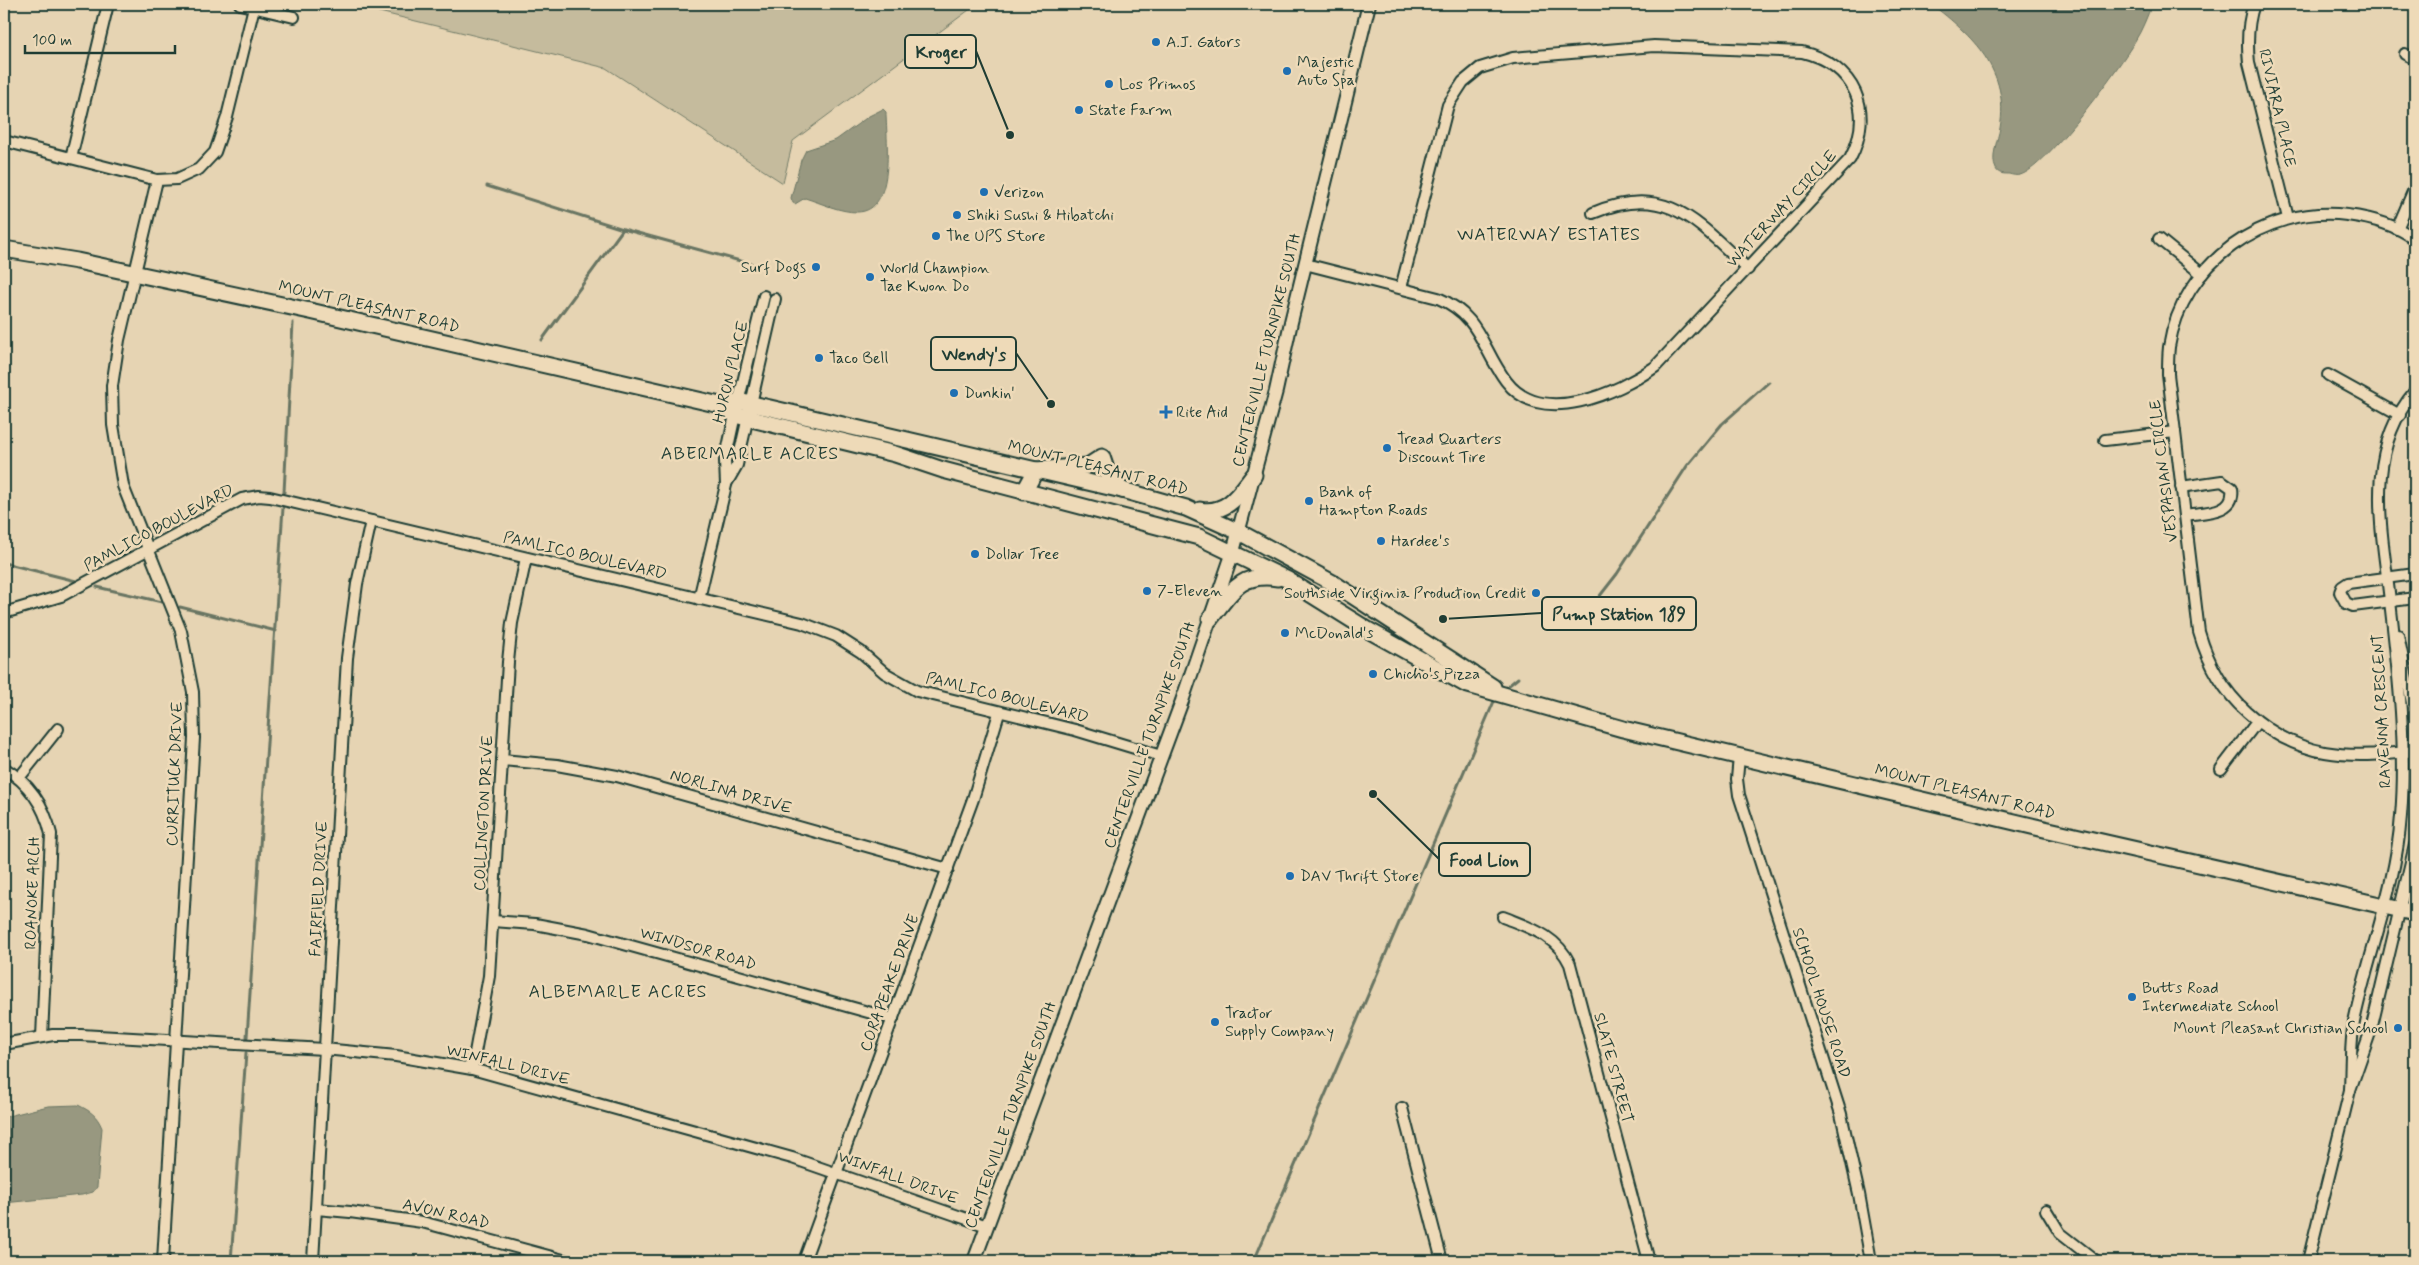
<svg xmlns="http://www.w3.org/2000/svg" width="2419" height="1265" viewBox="0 0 2419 1265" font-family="Mynerve,sans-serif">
<rect width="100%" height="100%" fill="#e6d4b3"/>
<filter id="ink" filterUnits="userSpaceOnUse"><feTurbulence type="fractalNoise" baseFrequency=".02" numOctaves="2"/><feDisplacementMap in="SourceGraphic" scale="10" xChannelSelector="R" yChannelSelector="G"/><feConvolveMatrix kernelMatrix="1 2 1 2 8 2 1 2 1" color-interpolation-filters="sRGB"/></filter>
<g filter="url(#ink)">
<polygon fill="#c5bb9d" stroke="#727c68" points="347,4 993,4 973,7 793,141 783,183 606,68"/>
<g fill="#989880" stroke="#687462">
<path d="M 1931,4 L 2152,4 C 2147,17 2142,30 2135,41 C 2120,67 2045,169 2020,175 C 2017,176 2012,175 2009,174 C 2004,174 1998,174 1996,169 C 1990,158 1998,139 2000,128 C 2010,71 1973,36 1931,4 Z"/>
<path d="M 883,109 L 886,112 C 886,136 897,212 857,212 C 840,212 821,203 805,198 L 795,204 L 793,203 L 791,198 L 801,160 L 806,150 L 836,140 L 869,116 Z"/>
<path d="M 78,1105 C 90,1111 97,1115 102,1128 L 97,1187 L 93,1192 L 82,1195 L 4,1203 L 4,1117 L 48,1106 Z"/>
</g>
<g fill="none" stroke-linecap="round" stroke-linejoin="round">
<g stroke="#687462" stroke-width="3">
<polyline points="487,186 623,229 755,265"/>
<polyline points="542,340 623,229"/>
<polyline points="284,492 293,323"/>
<polyline points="4,563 76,581"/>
<polyline points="97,587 162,602"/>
<polyline points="180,607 276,631"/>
<polyline points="1574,629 1617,574 1687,466 1722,424 1769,382"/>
<polyline points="1508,686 1518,678"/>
<polyline points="247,1037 283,508"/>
<polyline points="231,1261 246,1053"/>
<polyline points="1254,1261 1495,699"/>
</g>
<defs>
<g id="minor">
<polyline points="240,4 294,17"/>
<path d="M 2254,4 C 2247,24 2247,43 2249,63 L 2288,218"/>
<polyline points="2405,54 2415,59"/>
<polyline points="4,141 157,180 177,179 199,169 215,152 227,117 254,7"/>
<polyline points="71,158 108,4"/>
<polyline points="157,180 119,340 112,386 113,425 123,486 181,631 193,692 194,738 163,1261"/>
<path d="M 1593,213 C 1667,182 1697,222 1748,269"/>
<polyline points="2397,229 2415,187"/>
<polyline points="2159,239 2202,274"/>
<path d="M 2415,239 C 2396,225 2371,218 2347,215 C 2265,205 2182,263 2169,347 C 2168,356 2168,365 2168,374 L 2199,632 C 2208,663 2222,690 2247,712 C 2298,759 2349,759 2415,751"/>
<path d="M 1305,264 L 1438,298 C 1481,316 1481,348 1506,381 C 1541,428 1618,393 1655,367 L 1850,159 C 1875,111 1855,65 1802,52 L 1654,46 L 1513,58 L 1480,68 L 1463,82 L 1448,105 L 1401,288"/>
<polyline points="2328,375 2400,415"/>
<polyline points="2105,440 2175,432"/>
<polyline points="726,484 737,465 775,299"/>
<path d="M 2181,487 L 2222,481 L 2232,488 C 2236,514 2203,512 2185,515"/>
<polyline points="2415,574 2348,583 2342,587 2340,592 2346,603 2353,606 2415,598"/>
<polyline points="699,599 726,485 725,461 735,415 764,296"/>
<polyline points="4,613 61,596 242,499 259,496 270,497 802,623 836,636 861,652 885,673 917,691 1075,730 1161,756"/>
<polyline points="2398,635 2415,717"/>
<polyline points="1739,757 1737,779 1739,795 1841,1114 1859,1194 1871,1261"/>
<polyline points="502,760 557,765 617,776 948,869"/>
<path d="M 4,768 C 29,783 44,804 51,834 L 42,1037"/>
<polyline points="2221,769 2257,722"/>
<polyline points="19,778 58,729"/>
<path d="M 1503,917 C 1530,928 1556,935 1570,964 L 1649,1261"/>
<polyline points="493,921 535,924 588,934 893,1019"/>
<polyline points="4,1044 53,1035 81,1035 324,1049 396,1056 472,1069 792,1158 987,1226"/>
<polyline points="472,1069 489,976 508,662 512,623 526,558"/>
<path d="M 2350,1090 C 2351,1068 2350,1044 2354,1022 C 2368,954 2396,887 2401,816 C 2407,746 2398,671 2390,601 C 2382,529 2363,453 2415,391"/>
<polyline points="1402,1108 1442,1261"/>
<polyline points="316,1209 350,1212 422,1222 567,1261"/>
<polyline points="2046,1210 2060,1233 2096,1261"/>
<polyline points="313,1261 347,658 357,584 371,521"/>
<polyline points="804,1261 973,799 999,713"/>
<polyline points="2308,1261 2350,1090 2371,1030 2415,845"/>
</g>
<polyline id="major" points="974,1261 1182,701 1233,552 1276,391 1291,322 1369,4"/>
<g id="highway">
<polyline points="4,249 77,261 310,311 720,405 725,406 735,415 895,454 943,470 1199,537 1288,580 1368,630 1465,684 1623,729 2040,828 2415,913"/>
<polyline points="725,406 738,401 770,408 1122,490 1186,508 1239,532 1333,583 1493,687"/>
<polyline points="1024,492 1036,470 1088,466 1102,457 1109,478 1122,490"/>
<path d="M 1200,510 C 1227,515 1239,494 1254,475"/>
<path d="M 1210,619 C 1231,593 1239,572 1278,578"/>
</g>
</defs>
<use href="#minor" stroke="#1f3d34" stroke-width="14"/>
<use href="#major" stroke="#1f3d34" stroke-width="16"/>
<use href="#highway" stroke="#1f3d34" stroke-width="19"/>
<use href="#minor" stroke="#eedab8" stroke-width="10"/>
<use href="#major" stroke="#eedab8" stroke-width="12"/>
<use href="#highway" stroke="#eedab8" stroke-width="15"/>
</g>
</g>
<g fill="#1f6fb2" stroke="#eedab8" stroke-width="2">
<circle cx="1156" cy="42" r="5"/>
<circle cx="1287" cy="71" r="5"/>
<circle cx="1109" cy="84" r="5"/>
<circle cx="1079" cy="110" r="5"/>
<circle cx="984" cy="192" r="5"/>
<circle cx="957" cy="215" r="5"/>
<circle cx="936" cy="236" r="5"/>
<circle cx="816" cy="267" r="5"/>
<circle cx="870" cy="277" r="5"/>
<circle cx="819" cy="358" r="5"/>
<circle cx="954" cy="393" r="5"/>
<path d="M1163.5 404.5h5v5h5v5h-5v5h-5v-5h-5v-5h5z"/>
<circle cx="1387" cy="448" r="5"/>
<circle cx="1309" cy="501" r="5"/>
<circle cx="1381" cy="541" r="5"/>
<circle cx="975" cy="554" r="5"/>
<circle cx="1147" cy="591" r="5"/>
<circle cx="1536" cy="593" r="5"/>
<circle cx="1285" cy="633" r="5"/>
<circle cx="1373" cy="674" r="5"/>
<circle cx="1290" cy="876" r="5"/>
<circle cx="2132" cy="997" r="5"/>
<circle cx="1215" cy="1022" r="5"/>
<circle cx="2398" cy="1028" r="5"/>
</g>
<g text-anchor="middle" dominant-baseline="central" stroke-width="5" stroke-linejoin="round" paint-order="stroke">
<g font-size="16" fill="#1f3d34" stroke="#eedab8" text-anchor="start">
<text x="1166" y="42">A.J. Gators</text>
<text x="1297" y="62">Majestic<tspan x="1297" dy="18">Auto Spa</tspan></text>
<text x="1119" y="84">Los Primos</text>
<text x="1089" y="110">State Farm</text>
<text x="994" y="192">Verizon</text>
<text x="967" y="215">Shiki Sushi &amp; Hibatchi</text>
<text x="946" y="236">The UPS Store</text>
<text x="806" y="267" text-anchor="end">Surf Dogs</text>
<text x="880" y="268">World Champion<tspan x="880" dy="18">Tae Kwon Do</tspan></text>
<text x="829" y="358">Taco Bell</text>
<text x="964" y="393">Dunkin'</text>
<text x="1176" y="412">Rite Aid</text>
<text x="1397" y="439">Tread Quarters<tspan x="1397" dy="18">Discount Tire</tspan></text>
<text x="1319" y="492">Bank of<tspan x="1319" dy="18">Hampton Roads</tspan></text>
<text x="1391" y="541">Hardee's</text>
<text x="985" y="554">Dollar Tree</text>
<text x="1157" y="591">7-Eleven</text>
<text x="1526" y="593" text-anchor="end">Southside Virginia Production Credit</text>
<text x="1295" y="633">McDonald's</text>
<text x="1383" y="674">Chicho's Pizza</text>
<text x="1300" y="876">DAV Thrift Store</text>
<text x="2142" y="988">Butts Road<tspan x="2142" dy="18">Intermediate School</tspan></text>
<text x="1225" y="1013">Tractor<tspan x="1225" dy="18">Supply Company</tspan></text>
<text x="2388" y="1028" text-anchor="end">Mount Pleasant Christian School</text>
</g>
<g font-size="16" fill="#1f3d34" stroke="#eedab8">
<text transform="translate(2277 108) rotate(77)">RIVIARA PLACE</text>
<text transform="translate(1782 209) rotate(-47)">WATERWAY CIRCLE</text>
<text transform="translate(369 307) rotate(13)">MOUNT PLEASANT ROAD</text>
<text transform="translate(1267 350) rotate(-76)">CENTERVILLE TURNPIKE SOUTH</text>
<text transform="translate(731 372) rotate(-76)">HURON PLACE</text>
<text transform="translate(1098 468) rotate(14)">MOUNT PLEASANT ROAD</text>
<text transform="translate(2164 471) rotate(-97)">VESPASIAN CIRCLE</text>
<text transform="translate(159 528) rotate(-28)">PAMLICO BOULEVARD</text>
<text transform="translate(585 556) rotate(13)">PAMLICO BOULEVARD</text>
<text transform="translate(1007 698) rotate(14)">PAMLICO BOULEVARD</text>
<text transform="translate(2382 711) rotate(-93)">RAVENNA CRESCENT</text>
<text transform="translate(1150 735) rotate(-70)">CENTERVILLE TURNPIKE SOUTH</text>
<text transform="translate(175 774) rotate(-88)">CURRITUCK DRIVE</text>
<text transform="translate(731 792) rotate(16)">NORLINA DRIVE</text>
<text transform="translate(1965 792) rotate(14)">MOUNT PLEASANT ROAD</text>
<text transform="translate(484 813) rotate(-87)">COLLINGTON DRIVE</text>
<text transform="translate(319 889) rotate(-87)">FAIRFIELD DRIVE</text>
<text transform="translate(33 893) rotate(-88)">ROANOKE ARCH</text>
<text transform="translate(698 949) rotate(16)">WINDSOR ROAD</text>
<text transform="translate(890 983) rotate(-70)">CORAPEAKE DRIVE</text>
<text transform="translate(1821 1003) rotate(72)">SCHOOL HOUSE ROAD</text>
<text transform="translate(508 1065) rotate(14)">WINFALL DRIVE</text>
<text transform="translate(1613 1068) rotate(75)">SLATE STREET</text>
<text transform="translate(1011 1115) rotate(-70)">CENTERVILLE TURNPIKE SOUTH</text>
<text transform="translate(898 1178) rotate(20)">WINFALL DRIVE</text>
<text transform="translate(446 1214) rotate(13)">AVON ROAD</text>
</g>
<g font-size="18" letter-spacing="1" fill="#1f3d34" stroke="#eedab8">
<text x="1549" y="235">WATERWAY ESTATES</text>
<text x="750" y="454">ABERMARLE ACRES</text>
<text x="618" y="992">ALBEMARLE ACRES</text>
</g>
</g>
<path fill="none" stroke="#1f3d34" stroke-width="2" d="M1010 135L976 51M1051 404L1016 353M1443 619L1542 613M1373 794L1439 859"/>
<g fill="#1f3d34" stroke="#eedab8" stroke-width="2">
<circle cx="1010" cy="135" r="5"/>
<circle cx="1051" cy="404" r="5"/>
<circle cx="1443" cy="619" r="5"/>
<circle cx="1373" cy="794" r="5"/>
</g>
<g fill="#eedab8" stroke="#1f3d34" stroke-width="2">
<rect x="905" y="35" width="71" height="33" rx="5"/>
<rect x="931" y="337" width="85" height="33" rx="5"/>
<rect x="1542" y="597" width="154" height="33" rx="5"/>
<rect x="1439" y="843" width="91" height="33" rx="5"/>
</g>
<g font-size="18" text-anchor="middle" font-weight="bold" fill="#1f3d34">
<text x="941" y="58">Kroger</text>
<text x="974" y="360">Wendy's</text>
<text x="1619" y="620">Pump Station 189</text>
<text x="1484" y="866">Food Lion</text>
</g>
<rect width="2419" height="1265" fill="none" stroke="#eedab8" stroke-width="20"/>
<rect x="10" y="10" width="2399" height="1245" fill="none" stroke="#1f3d34" stroke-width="2" filter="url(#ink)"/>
<path d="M25 45v8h150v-8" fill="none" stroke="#1f3d34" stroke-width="2.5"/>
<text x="32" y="45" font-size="15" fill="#1f3d34" stroke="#eedab8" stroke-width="4" paint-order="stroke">100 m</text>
</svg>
